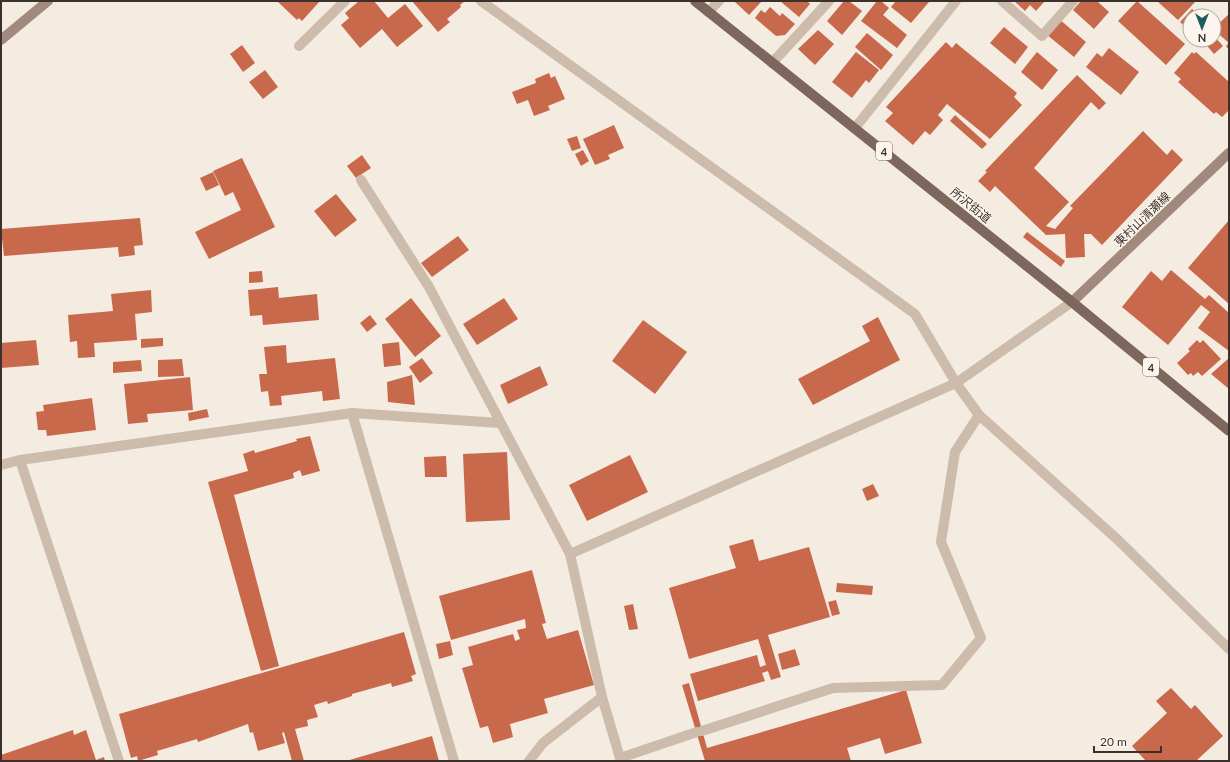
<svg xmlns="http://www.w3.org/2000/svg" width="1230" height="762" viewBox="0 0 1230 762" font-family="Lato,'Noto Sans JP',sans-serif">
<rect width="100%" height="100%" fill="#f4ebe1"/>
<g fill="#c8694b">
<polygon points="277,1 320,1 302,21 299,18 297,20"/>
<polygon points="359,1 374,1 388,18 405,4 423,26 397,47 382,29 360,48 341,25 349,18 345,13"/>
<polygon points="412,1 465,1 460,5 461,7 447,19 450,22 438,32"/>
<polygon points="736,1 762,1 749,15 735,2"/>
<polygon points="780,1 807,1 810,4 799,17"/>
<polygon points="844,1 849,1 862,11 842,35 827,21"/>
<polygon points="877,1 881,1 889,8 883,15 907,35 897,48 861,21"/>
<polygon points="896,1 928,1 929,2 911,23 891,7"/>
<polygon points="1014,1 1045,1 1036,11 1030,5 1025,11"/>
<polygon points="1081,1 1097,1 1109,12 1094,29 1073,10"/>
<polygon points="1137,1 1185,44 1166,65 1118,21"/>
<polygon points="1157,1 1196,1 1178,20"/>
<polygon points="770,7 780,16 782,13 795,24 785,35 776,36 755,18 761,10 765,13"/>
<polygon points="1192,9 1200,16 1190,16 1190,31 1180,22"/>
<polygon points="1229,14 1229,50 1226,46 1229,43 1214,30 1214,28"/>
<polygon points="1059,19 1086,42 1074,57 1046,34"/>
<polygon points="1004,27 1028,47 1015,64 990,43"/>
<polygon points="818,30 834,44 815,65 798,49"/>
<polygon points="867,33 893,55 881,70 855,47"/>
<polygon points="1214,36 1223,46 1214,54 1204,42 1207,40 1214,40"/>
<polygon points="946,42 952,48 956,43 1017,93 1014,97 1022,105 990,139 947,104 938,115 943,120 930,135 925,131 913,145 885,121 893,113 886,107"/>
<polygon points="242,45 255,63 243,72 230,54"/>
<polygon points="1109,48 1139,72 1121,95 1086,67 1097,53 1102,57"/>
<polygon points="856,52 879,70 869,83 866,80 852,98 832,82"/>
<polygon points="1037,52 1058,70 1042,90 1021,72"/>
<polygon points="1192,52 1194,54 1196,52 1229,82 1229,110 1222,117 1216,112 1214,114 1178,82 1181,79 1174,73"/>
<polygon points="265,70 278,87 263,99 249,82"/>
<polygon points="549,73 551,78 555,76 565,99 548,106 550,110 534,116 528,100 517,104 512,92 536,83 535,79"/>
<polygon points="1077,75 1106,103 1099,110 1091,102 1034,168 1069,202 1046,226 1055,229 1073,208 1070,206 1143,131 1167,155 1172,149 1183,160 1102,245 1091,234 1084,234 1085,257 1066,258 1065,234 1046,235 995,186 990,192 978,181 987,172 985,171"/>
<polygon points="955,115 987,144 982,149 950,121"/>
<polygon points="614,125 624,148 608,155 610,159 595,165 583,139"/>
<polygon points="577,136 581,148 572,151 567,139"/>
<polygon points="583,150 589,161 581,166 575,154"/>
<polygon points="362,155 371,168 356,178 347,166"/>
<polygon points="242,158 275,227 209,259 195,232 241,210 233,192 225,196 213,171"/>
<polygon points="213,172 219,185 206,191 200,178"/>
<polygon points="336,194 357,220 335,237 314,211"/>
<polygon points="140,218 143,245 134,246 135,255 119,257 118,247 4,256 1,229"/>
<polygon points="1229,220 1229,304 1188,268"/>
<polygon points="1027,232 1065,261 1061,267 1023,237"/>
<polygon points="458,236 469,250 432,277 421,263"/>
<polygon points="1171,270 1205,299 1209,295 1229,313 1229,351 1198,328 1210,312 1201,305 1168,345 1122,307 1151,271 1162,281"/>
<polygon points="262,271 263,282 249,283 249,272"/>
<polygon points="278,287 279,298 317,294 319,320 263,325 262,315 250,316 248,290"/>
<polygon points="151,290 152,312 135,314 137,340 94,343 95,357 78,358 77,341 70,342 68,315 113,311 111,294"/>
<polygon points="411,298 441,336 415,357 385,319"/>
<polygon points="504,298 518,319 477,345 463,324"/>
<polygon points="370,315 377,324 367,332 360,323"/>
<polygon points="878,317 900,360 813,405 798,379 870,341 862,326"/>
<polygon points="643,320 687,352 655,394 612,361"/>
<polygon points="163,338 163,346 141,348 141,339"/>
<polygon points="36,340 39,365 1,368 1,343"/>
<polygon points="1197,340 1200,343 1203,340 1221,359 1202,376 1198,372 1193,376 1191,373 1188,375 1177,363 1190,351 1188,349"/>
<polygon points="399,342 401,365 384,367 382,344"/>
<polygon points="286,345 287,363 335,358 340,399 323,401 322,391 281,396 282,405 270,406 268,391 261,392 259,374 267,374 264,347"/>
<polygon points="422,358 433,373 420,383 409,367"/>
<polygon points="1229,358 1229,389 1211,374"/>
<polygon points="182,359 184,376 158,377 158,360"/>
<polygon points="141,360 142,371 113,373 113,362"/>
<polygon points="540,366 548,385 508,404 500,385"/>
<polygon points="412,375 415,405 388,402 387,382"/>
<polygon points="190,377 193,410 147,414 148,422 128,424 124,384"/>
<polygon points="92,398 96,430 47,436 46,430 38,430 36,412 44,411 43,405"/>
<polygon points="207,409 209,417 189,421 188,413"/>
<polygon points="310,436 320,471 302,476 300,470 293,473 294,478 234,495 279,666 261,671 208,482 248,471 243,454 254,450 255,453 297,441 296,439"/>
<polygon points="507,452 510,520 466,522 463,454"/>
<polygon points="630,455 648,492 587,521 569,485"/>
<polygon points="446,456 447,477 425,477 424,457"/>
<polygon points="873,484 879,496 867,501 862,489"/>
<polygon points="753,539 759,561 809,547 830,617 768,635 781,677 771,680 768,671 762,673 765,681 698,701 690,674 757,655 760,667 766,665 758,639 689,659 669,588 736,568 729,546"/>
<polygon points="532,570 546,623 542,624 547,639 578,630 594,685 544,699 548,713 510,724 513,737 493,743 488,726 480,728 462,668 473,665 468,647 513,634 515,641 520,639 517,630 526,628 525,619 451,640 439,596"/>
<polygon points="837,583 873,586 872,595 836,592"/>
<polygon points="836,600 840,614 832,616 828,602"/>
<polygon points="633,604 638,629 629,630 624,606"/>
<polygon points="404,632 416,674 411,676 413,681 392,687 391,683 352,694 352,696 328,704 327,701 314,705 318,717 307,720 308,726 295,729 304,761 292,761 284,732 282,733 285,743 258,751 253,732 250,733 248,724 198,742 197,739 157,751 158,755 138,761 137,756 131,758 119,714"/>
<polygon points="450,641 453,655 439,659 436,644"/>
<polygon points="795,649 800,665 782,670 778,654"/>
<polygon points="689,683 707,748 906,690 922,743 885,754 880,738 847,748 851,761 705,761 682,685"/>
<polygon points="1171,688 1191,709 1195,705 1223,736 1196,761 1146,761 1132,746 1167,713 1156,701"/>
<polygon points="73,730 74,735 86,730 96,760 104,757 105,761 1,761 1,755"/>
<polygon points="432,736 439,761 346,761"/>
</g>
<g fill="none" stroke-linecap="round" stroke-linejoin="round">
<g stroke="#cdbbac" stroke-width="10">
<polyline points="481,1 915,314 956,383 979,415 1118,540 1229,649"/>
<polyline points="708,12 719,1"/>
<polyline points="299,46 345,1"/>
<polyline points="772,63 829,1"/>
<polyline points="361,180 429,287 570,554 602,697 543,743 529,761"/>
<polyline points="352,413 454,761"/>
<polyline points="20,460 119,761"/>
<polyline points="1,465 20,460 352,413 500,423"/>
<polyline points="570,554 956,383 1072,302"/>
<polyline points="602,697 620,758 697,732"/>
<polyline points="702,731 833,688 942,685 981,638 941,542 955,452 979,415"/>
</g>
<g stroke="#cdbbac" stroke-width="10">
<polyline points="1002,1 1042,36 1073,1"/>
<polyline points="855,128 956,1"/>
</g>
<g stroke="#a18a7d" stroke-width="10">
<polyline points="1,40 48,1"/>
<polyline points="1072,302 1229,153"/>
</g>
<polyline stroke="#7d675c" stroke-width="10" points="695,1 1072,302 1229,431"/>
</g>
<g text-anchor="middle" dominant-baseline="central" stroke-width="3" stroke-linejoin="round" paint-order="stroke">
<g fill="#fbf5ee" stroke="#756b66" stroke-width="1">
<rect x="876" y="142" width="16" height="18" rx="3"/>
<rect x="1143" y="358" width="16" height="18" rx="3"/>
</g>
<g font-size="11" font-weight="bold" fill="#3b302b">
<text x="884" y="151">4</text>
<text x="1151" y="367">4</text>
</g>
<g font-size="12" fill="#3b302b" stroke="#fbf5ee">
<text transform="translate(971 205) rotate(39)">所沢街道</text>
<text transform="translate(1142 219) rotate(-44)">東村山清瀬線</text>
</g>
</g>
<rect width="1230" height="762" fill="none" stroke="#3b302b" stroke-width="4"/>
<g transform="translate(1202 28) rotate(180)"><circle r="19" fill="#fbf5ee" stroke="#aea6a0"/>
<path d="M0-3L7 15L0 10L-7 15Z" fill="#1f5a5e"/>
<text y="-6" font-size="11" font-weight="bold" text-anchor="middle" fill="#3b302b">N</text>
</g>
<path d="M1094 746v6h67v-6" fill="none" stroke="#3b302b" stroke-width="2"/>
<text x="1100" y="746" font-size="12" fill="#3b302b" stroke="#fbf5ee" stroke-width="3" paint-order="stroke">20 m</text>
</svg>
